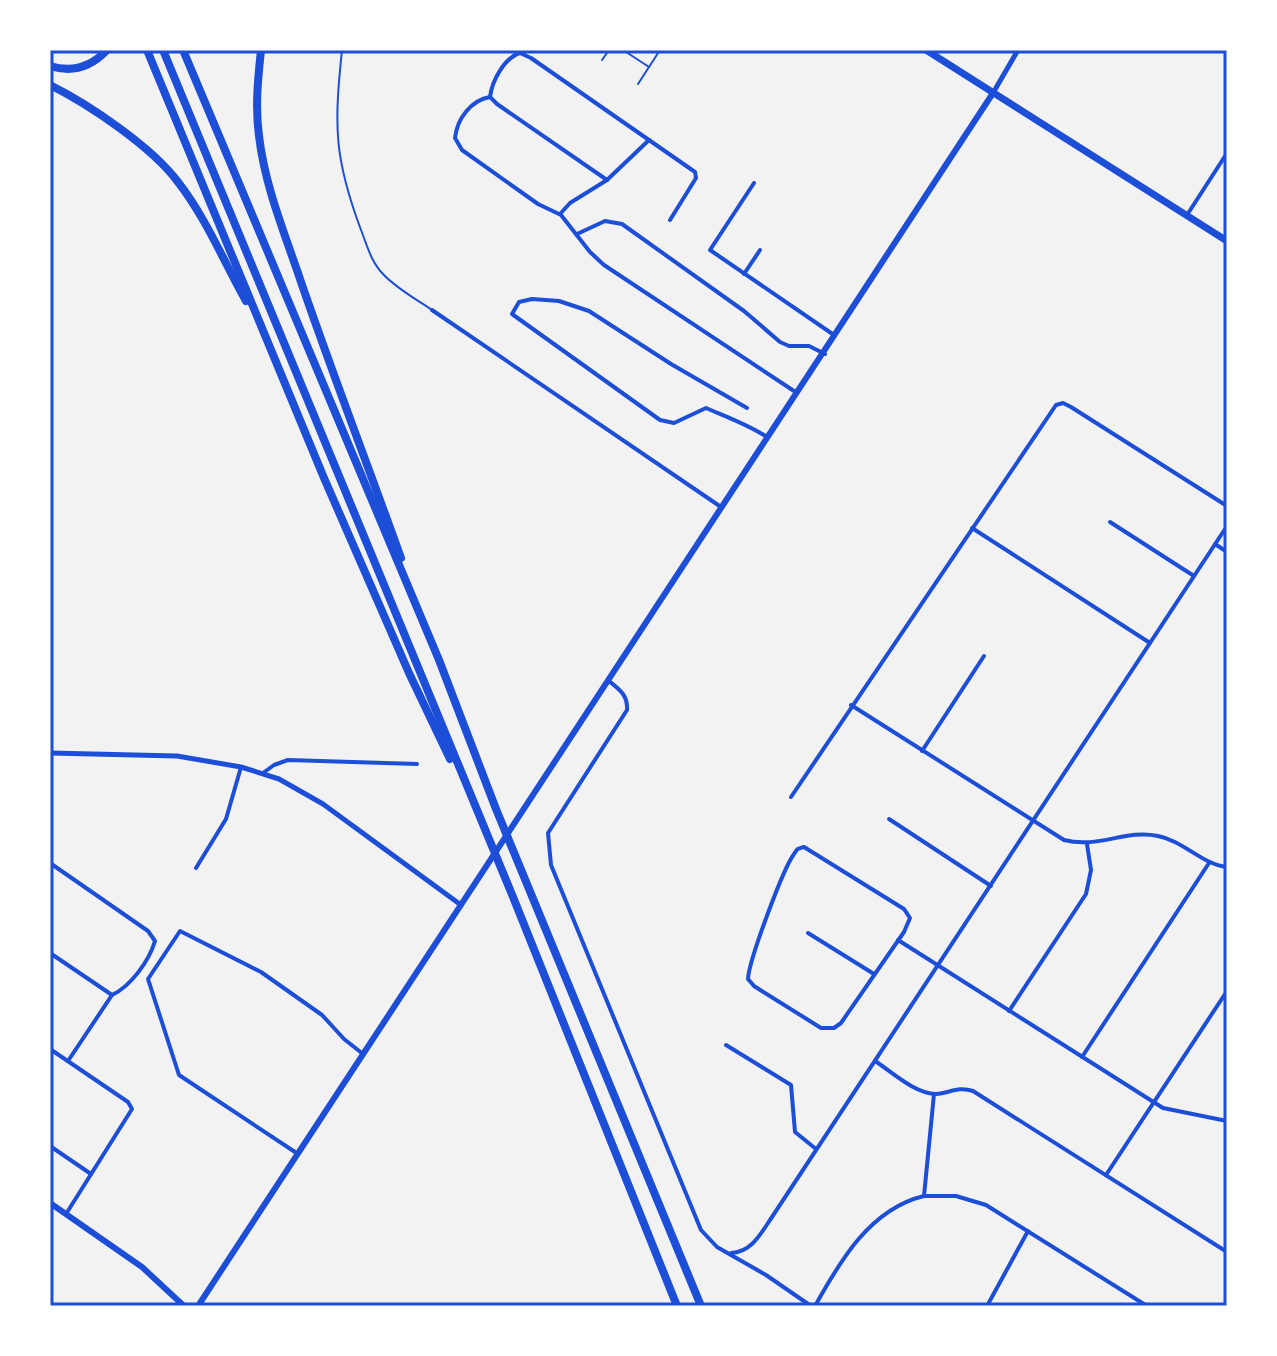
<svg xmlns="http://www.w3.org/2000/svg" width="1277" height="1356" viewBox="0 0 1277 1356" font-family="Cabin,sans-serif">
<rect width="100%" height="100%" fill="#f2f2f2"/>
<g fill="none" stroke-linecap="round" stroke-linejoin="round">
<g stroke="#1d4ed8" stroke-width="2">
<path d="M 342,50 C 334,126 334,158 361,230 C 367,245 371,262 383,274 C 397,289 416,299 432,310"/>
<polyline points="623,50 649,67"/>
<polyline points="602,60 609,50"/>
<polyline points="638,84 660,50"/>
</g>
<g stroke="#1d4ed8" stroke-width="4">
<path d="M 490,97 C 471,100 457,119 455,138 L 462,150 L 538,204 L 561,215 L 590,252 L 604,265 L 797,393"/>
<path d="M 490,97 C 492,81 504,58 520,53 L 531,58 L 695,172 L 696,178 L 670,220"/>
<polyline points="490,97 497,104 607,180"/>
<polyline points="754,183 710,250 834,335"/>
<polyline points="560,214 570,203 607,180 649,140"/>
<polyline points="1187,215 1227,153"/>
<polyline points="577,234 605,221 622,224 744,311 780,342 789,346 809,346 825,354"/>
<polyline points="744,274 760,250"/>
<polyline points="432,310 721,507"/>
<path d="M 747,408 L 671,364 L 589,311 L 559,301 L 532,299 L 519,302 L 512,314 L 660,420 L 674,423 L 706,408 C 727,417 749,425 767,437"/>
<polyline points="1110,522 1194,576"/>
<polyline points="972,528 1150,643"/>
<polyline points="1215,544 1227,552"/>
<path d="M 609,681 C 619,689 628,695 627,710 L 548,833 L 551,865 L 701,1230 L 717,1247 L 766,1275 L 811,1306"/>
<path d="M 851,705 L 1064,840 C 1099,849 1125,829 1158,836 C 1184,841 1201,864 1227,867"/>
<polyline points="922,751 984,656"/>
<polyline points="263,773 274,765 288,760 417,764"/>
<polyline points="791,797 1056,405 1063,403 1071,407 1227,506"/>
<polyline points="889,819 991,886"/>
<path d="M 804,847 L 904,909 L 910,918 L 904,932 L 841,1023 L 834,1028 L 821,1028 L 754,986 L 748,979 C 749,960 783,869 794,854 C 798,848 797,849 804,847 Z"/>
<path d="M 50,863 L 148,931 L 155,941 C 149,961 131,986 112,995 L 68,1061"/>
<polyline points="196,868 226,819 241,767"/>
<polyline points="808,933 874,974"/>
<polyline points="898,940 1163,1108 1227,1121"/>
<polyline points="50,953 112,995"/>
<polyline points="1009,1011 1086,894 1091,870 1087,844"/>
<polyline points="726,1045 791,1085 795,1132 816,1149"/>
<polyline points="50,1049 128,1102 132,1109 66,1214"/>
<polyline points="1082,1057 1209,863"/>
<path d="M 875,1061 C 892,1072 915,1094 936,1094 C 950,1093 958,1086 973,1091 L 1227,1252"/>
<polyline points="50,1146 91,1174"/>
<polyline points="298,1154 179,1075 148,979 180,931 261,972 322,1015 344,1039 363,1054"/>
<polyline points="1106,1175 1227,991"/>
<polyline points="924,1196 956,1196 986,1205 1147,1306"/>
<path d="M 731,1253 C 752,1252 761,1233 772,1217 L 1227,526"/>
<path d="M 815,1306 C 840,1261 870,1209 924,1196 L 934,1094"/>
<polyline points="987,1306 1028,1231"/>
</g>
<g stroke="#1d4ed8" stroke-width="5">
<polyline points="993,93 1018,50"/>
<polyline points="50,753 177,756 241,767 279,779 323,804 461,905"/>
</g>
<g stroke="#1d4ed8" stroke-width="6">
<polyline points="50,1203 142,1267 184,1306"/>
<polyline points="198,1306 993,93"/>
</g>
<polyline stroke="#1d4ed8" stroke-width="7" points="926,50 1227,241"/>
<g stroke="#1d4ed8" stroke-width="8">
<polyline points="147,50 324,478 409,673 450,759"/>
<polyline points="163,50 513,897 677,1306"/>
<polyline points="183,50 439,660 496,809 701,1306"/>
<path d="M 261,50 C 258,78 255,107 259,136 C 265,187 285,234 301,282 C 333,375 368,466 401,558"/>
<path d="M 50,66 C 72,73 91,67 107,50"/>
<path d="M 50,85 C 90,105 152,147 178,182 C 206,218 224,262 246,301"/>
</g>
</g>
<rect width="1277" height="1356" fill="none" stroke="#ffffff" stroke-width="104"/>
<rect x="52" y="52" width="1173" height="1252" fill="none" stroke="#1d4ed8" stroke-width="3"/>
</svg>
